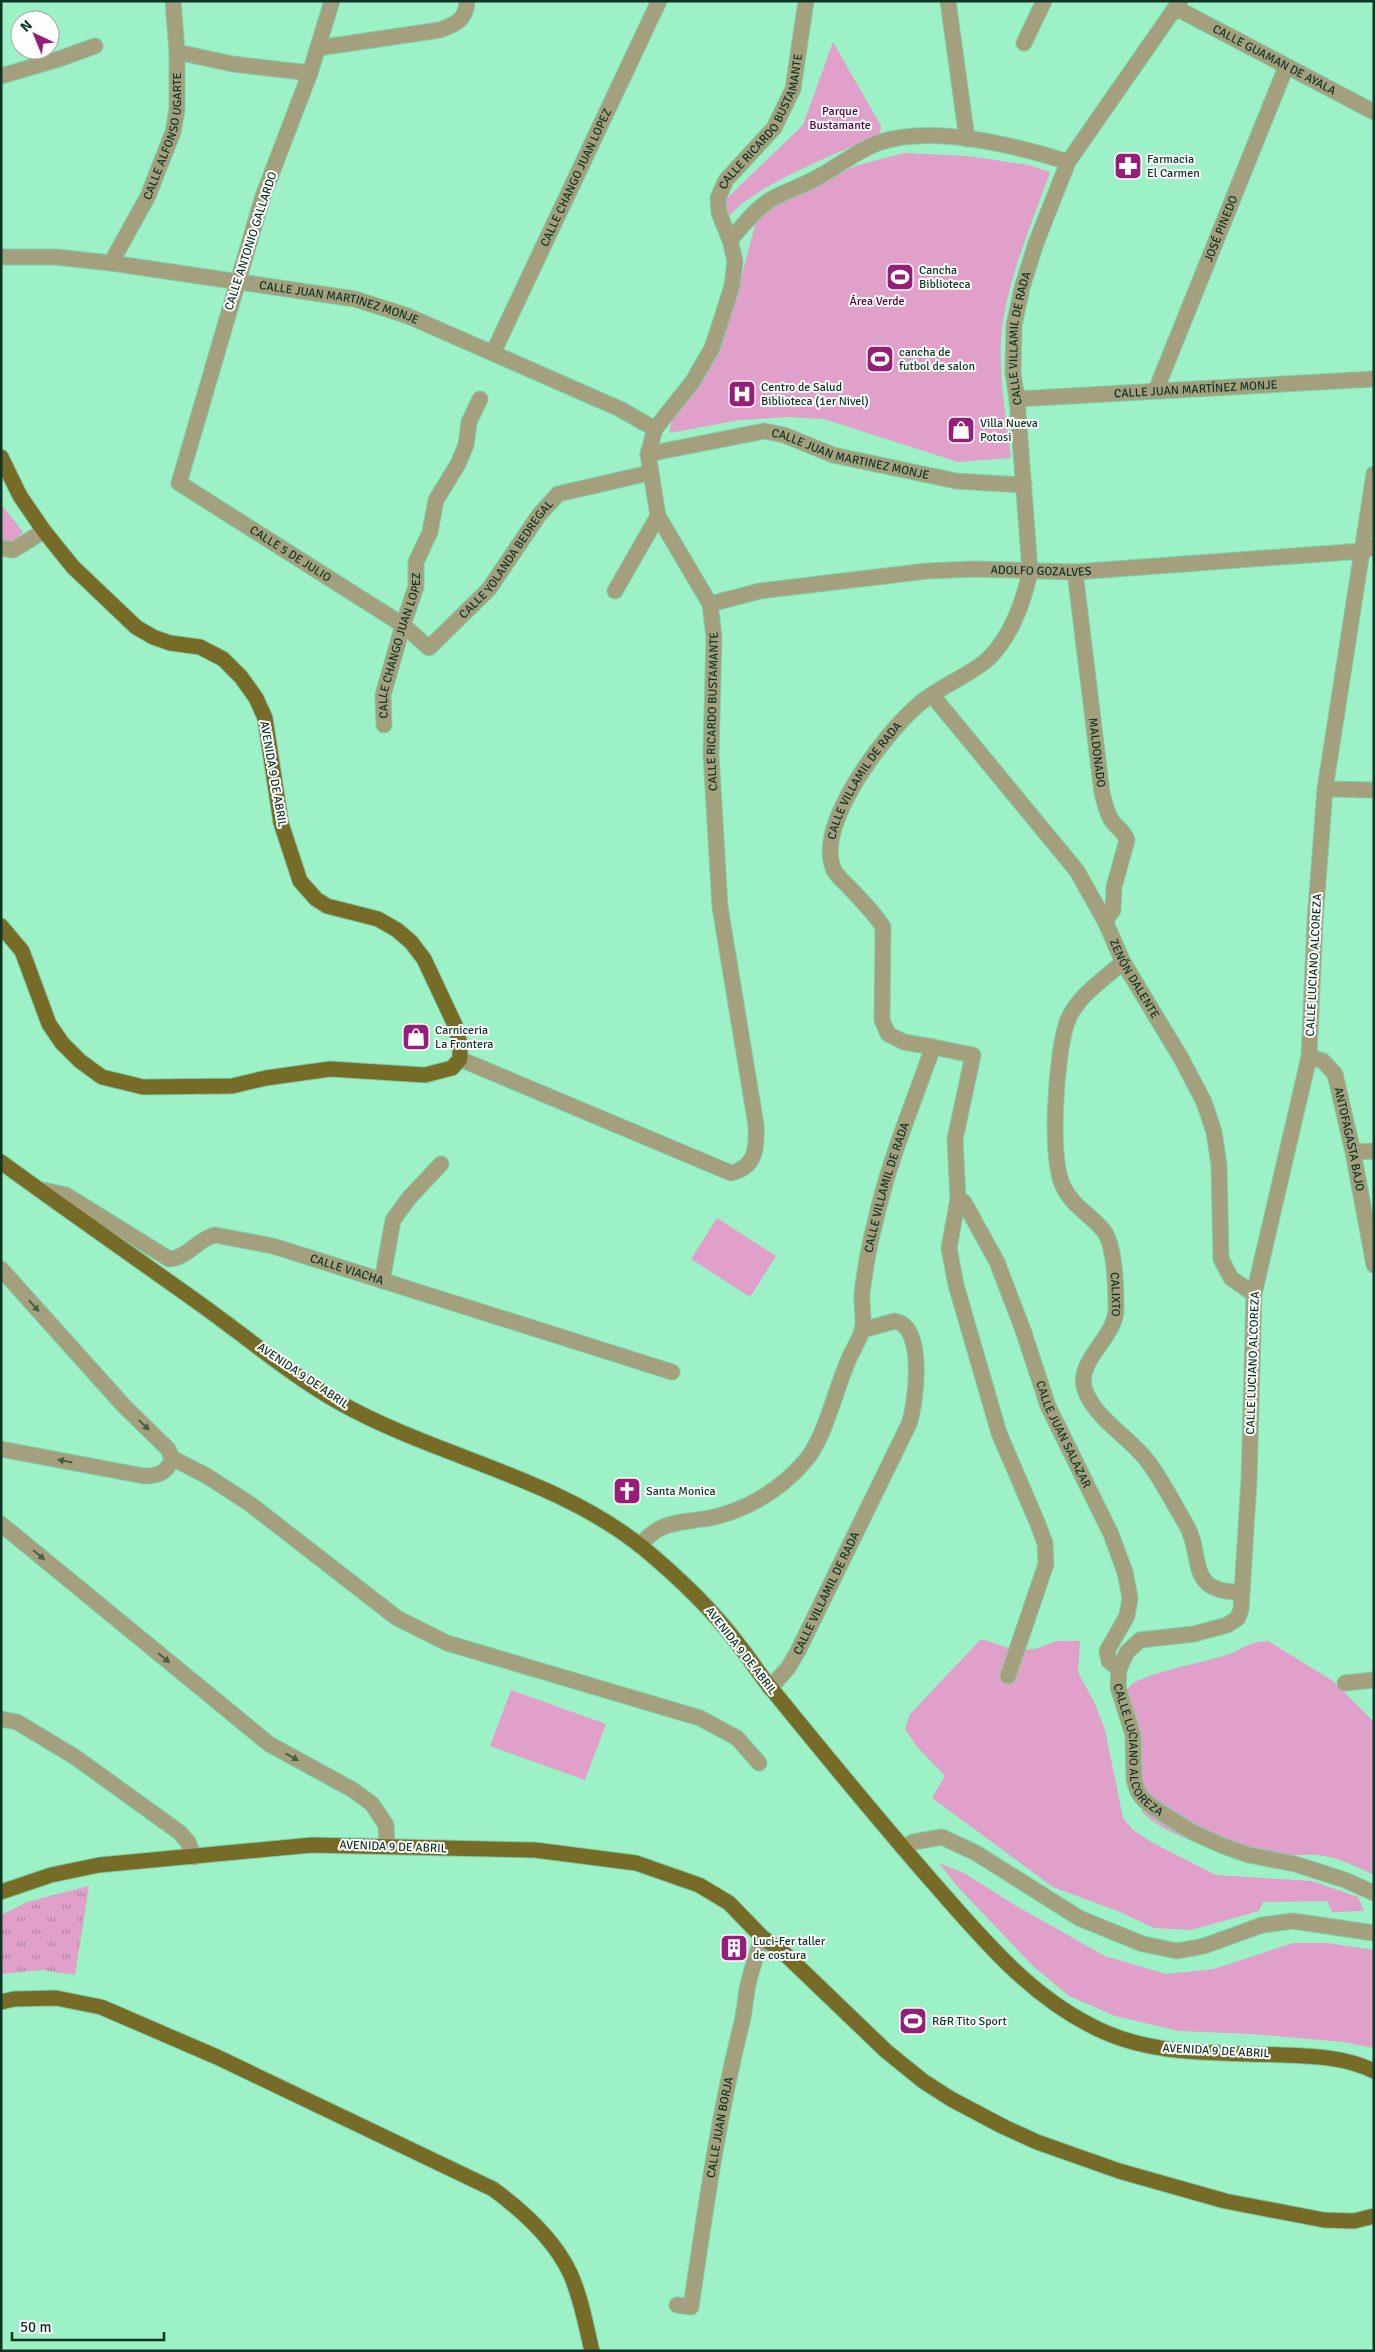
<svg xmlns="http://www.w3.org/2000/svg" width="1375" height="2352" viewBox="0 0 1375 2352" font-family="Signika,sans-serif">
<defs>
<pattern id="grass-tufts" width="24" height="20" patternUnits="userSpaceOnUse" patternTransform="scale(1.25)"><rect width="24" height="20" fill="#e0a0c9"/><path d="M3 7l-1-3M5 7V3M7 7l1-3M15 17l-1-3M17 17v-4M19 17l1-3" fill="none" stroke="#b483a3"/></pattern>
</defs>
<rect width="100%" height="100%" fill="#9cf2c6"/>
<polygon fill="url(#grass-tufts)" points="89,1886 75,1975 42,1970 1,1974 1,1915 27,1902"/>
<g fill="#e0a0c9">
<path d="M 833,42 L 881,126 L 880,134 C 842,152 750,186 727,219 L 724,201 L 803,125 Z"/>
<path d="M 904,153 L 968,156 L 1029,165 L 1050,172 C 1033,221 1011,270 1003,321 C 996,366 1006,413 1011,458 L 958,462 L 824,419 L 788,417 L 740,420 L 669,433 L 674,411 L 740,282 L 756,221 L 767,205 L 803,192 L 855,166 Z"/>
<polygon points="1,504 23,532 12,544 1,544"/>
<polygon points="717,1218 776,1256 750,1297 691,1259"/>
<polygon points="981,1639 1015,1650 1035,1649 1057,1641 1080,1641 1078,1672 1095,1704 1105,1730 1123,1818 1133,1830 1153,1843 1216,1875 1312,1881 1358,1897 1364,1911 1332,1912 1327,1901 1263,1902 1259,1911 1191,1930 1154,1928 1120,1912 1053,1887 932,1798 945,1776 917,1747 905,1729 910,1714"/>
<path d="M 1268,1641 L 1333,1681 L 1374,1722 L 1374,1875 C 1357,1867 1342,1859 1324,1856 C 1303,1853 1283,1857 1263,1856 C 1227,1854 1167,1838 1142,1812 L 1122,1698 C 1125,1694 1128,1688 1131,1685 C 1147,1672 1208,1662 1232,1653 C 1248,1646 1249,1642 1268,1641 Z"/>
<polygon points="511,1690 606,1724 585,1780 490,1746"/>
<polygon points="939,1863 964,1873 1018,1907 1105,1956 1166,1974 1214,1969 1293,1943 1328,1943 1374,1950 1374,2048 1343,2042 1252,2034 1179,2031 1115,2016 1069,1996 1033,1966 956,1885"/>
</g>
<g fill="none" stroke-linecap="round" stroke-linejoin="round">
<defs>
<g id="minor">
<path id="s1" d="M 332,1 L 310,73 L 263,196 L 179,483 L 403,625 L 429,648 L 489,589 L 539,515 L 558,494 L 649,473"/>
<polyline points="948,1 967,139"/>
<path id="s2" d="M 1176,8 L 1374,112"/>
<polyline points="1024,43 1044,1"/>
<path d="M 318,48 L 440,30 C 456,24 466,20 467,1"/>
<polyline points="177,52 233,64 310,73"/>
<polyline points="1,76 59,59 95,46"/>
<path d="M 730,240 C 742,227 754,210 770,200 C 785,191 803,186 818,177 C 839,166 859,149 881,142 C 934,125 1017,146 1068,162"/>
<path id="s3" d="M 1,257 L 56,257 L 111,263 L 355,299 L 408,316 L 620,409 L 655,429"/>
<path id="s4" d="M 111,263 L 148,196 L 173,132 L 177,110 L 177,52 L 173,1"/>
<path id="s5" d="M 493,353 L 659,1"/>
<path id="s6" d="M 1156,390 L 1286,67"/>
<path id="s7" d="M 1017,399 L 1374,379"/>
<path id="s8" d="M 648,454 L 764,431 L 784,435 L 833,455 L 956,481 L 1024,485"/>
<path id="s9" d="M 1374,474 L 1325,789 L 1315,921 L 1309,1057 L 1254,1294 L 1249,1480 L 1241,1609 L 1238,1618 L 1227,1625 L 1194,1634 L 1140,1640 L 1127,1652 L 1119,1669 L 1118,1687 L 1133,1735 L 1134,1780 L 1138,1792 L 1144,1800 L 1154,1808 L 1192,1832 L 1223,1846 L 1249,1855 L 1295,1864 L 1345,1880 L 1374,1893"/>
<polyline points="1,548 13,550 44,531"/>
<path id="s10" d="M 1075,572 L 1102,793 C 1105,803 1106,812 1112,821 C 1117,828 1124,831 1127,840 L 1114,887 L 1113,910 L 1105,921"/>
<polyline points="615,591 658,516"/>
<path id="s11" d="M 710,604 L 760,591 L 927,571 L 975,569 L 1075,572 L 1362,551 L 1374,547"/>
<path id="s12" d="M 932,695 L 1077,871 L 1105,921 L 1123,962 L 1181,1058 L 1204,1102 L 1214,1132 L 1219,1165 L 1221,1259 L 1231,1278 L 1254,1294"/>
<path id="s13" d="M 384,725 L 383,695 L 403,625 L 416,587 L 416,562 L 430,532 L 436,500 L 458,464 L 466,445 L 469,422 L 480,399"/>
<polyline points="1325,789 1374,790"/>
<path id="s14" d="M 1123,962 C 1104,979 1076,997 1067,1022 C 1056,1054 1049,1156 1063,1186 C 1072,1206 1090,1214 1103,1230 C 1115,1243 1116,1290 1116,1308 C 1117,1338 1072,1362 1086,1393 C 1099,1422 1131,1438 1149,1463 C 1162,1481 1173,1502 1184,1521 C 1206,1555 1183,1593 1242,1592"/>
<polyline points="933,1047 973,1055 955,1139 958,1199 949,1248 956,1285 999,1433 1037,1522 1045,1543 1046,1564 1008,1676"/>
<path id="s15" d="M 1309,1057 L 1323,1061 L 1335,1074 L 1353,1152 L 1374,1265"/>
<path id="s16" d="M 460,1059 L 731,1173 C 756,1167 757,1148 756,1125 L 720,907 L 711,754 L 714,637 L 710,604 L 658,516 L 648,454 L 655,429 L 693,381 L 712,348 L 719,327 L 732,286 L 735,261 L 730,240 L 719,213 L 718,198 L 726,180 L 774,128 L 793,89 L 806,1"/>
<polyline points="1353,1152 1374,1151"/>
<path id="s17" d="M 38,1189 L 66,1195 L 169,1259 C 188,1258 197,1239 215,1235 L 273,1246 L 672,1372"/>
<path id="s18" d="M 958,1199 L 964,1202 L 997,1262 L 1023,1330 L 1048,1406 L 1111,1534 L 1125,1572 L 1130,1598 L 1127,1616 L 1107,1651 L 1109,1661 L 1119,1669"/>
<path d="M 1,1269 L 124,1406 L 168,1449 L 172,1458 C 168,1472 159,1476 144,1476 L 1,1449"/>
<polyline points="382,1281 393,1220 409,1198 441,1164"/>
<polyline points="172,1458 207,1476 250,1504 397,1618 447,1643 700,1718 737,1738 759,1763"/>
<polyline points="1,1524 269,1744 353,1790 372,1804 386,1825 387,1846"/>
<path id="s19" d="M 640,1546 C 663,1515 690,1525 722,1515 C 755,1505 784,1486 806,1460 C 824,1439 835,1392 846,1366 C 850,1354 858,1343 862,1331 C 865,1320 861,1305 862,1293 C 865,1270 869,1245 875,1223 C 888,1163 913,1104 933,1047 L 904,1042 L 888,1034 L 882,1020 L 883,927 C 873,911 859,898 846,884 C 842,880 836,875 834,870 C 813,826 886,732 918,705 C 938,687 969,676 988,659 C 1011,637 1024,601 1030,571 L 1017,399 L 1013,373 L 1014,325 L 1022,288 L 1036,243 L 1068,162 L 1180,1"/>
<polyline points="1345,1683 1374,1680"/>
<path id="s20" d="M 770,1688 L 788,1668 L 798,1651 L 909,1424 C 916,1403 926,1327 895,1321 L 862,1330"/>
<polyline points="1,1719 17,1722 75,1757 179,1832 188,1842 194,1857"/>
<polyline points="903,1848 913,1842 942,1837 976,1853 1079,1918 1143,1944 1177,1951 1204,1946 1262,1925 1293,1921 1374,1933"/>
<path id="s21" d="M 677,2305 L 691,2307 C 705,2212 718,2118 741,2026 C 745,2012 745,1998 748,1985 C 751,1969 758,1953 762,1937"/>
</g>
<g id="major">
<polyline points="1,457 20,496 44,531 73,567 136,627 153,637 170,643 200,647 223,659 241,677 256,698 265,718 281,823 300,881 316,899 327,906 378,919 397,930 411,942 424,959 455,1025 460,1044 460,1059 452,1068 425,1075 330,1069 266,1078 232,1086 143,1087 102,1077 80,1061 62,1043 49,1024 22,951 1,926"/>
<path d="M 1,1162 C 68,1211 136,1258 203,1306 C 246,1337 289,1373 335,1400 C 434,1457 552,1475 642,1547 C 677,1576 711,1608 738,1644 C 751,1660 761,1677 774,1692 C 830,1761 886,1829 944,1895 C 987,1944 1031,1995 1090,2025 C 1149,2057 1216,2052 1282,2055 C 1313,2056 1345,2057 1374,2071"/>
<polyline points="1,1892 51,1875 99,1865 312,1845 535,1850 636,1863 699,1885 729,1903 762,1937 785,1954 886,2051 923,2081 951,2099 1004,2127 1037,2142 1119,2171 1225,2201 1324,2220 1354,2221 1374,2216"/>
<path d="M 1,2002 L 14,1999 L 56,1998 L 101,2007 L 217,2057 L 493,2189 C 523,2211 554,2239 570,2273 C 581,2297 586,2326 592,2351"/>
</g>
</defs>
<use href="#minor" stroke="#80cca5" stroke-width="17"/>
<use href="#major" stroke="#80cca5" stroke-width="17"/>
<use href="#minor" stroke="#a4a07e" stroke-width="15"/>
<use href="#major" stroke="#766c28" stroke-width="15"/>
</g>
<defs><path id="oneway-solid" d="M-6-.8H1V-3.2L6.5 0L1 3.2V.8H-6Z" transform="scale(1.25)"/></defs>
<g fill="#4b5f47">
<use href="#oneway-solid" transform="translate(34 1306) rotate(48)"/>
<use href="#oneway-solid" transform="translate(144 1425) rotate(44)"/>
<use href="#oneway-solid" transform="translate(65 1461) rotate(-169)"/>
<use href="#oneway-solid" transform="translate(39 1555) rotate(40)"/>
<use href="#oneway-solid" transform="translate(164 1658) rotate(40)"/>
<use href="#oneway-solid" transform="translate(292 1757) rotate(29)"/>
</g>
<defs>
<symbol id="pharmacy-square" viewBox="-11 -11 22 22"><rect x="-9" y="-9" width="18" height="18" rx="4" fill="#971e78" stroke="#fdfdfd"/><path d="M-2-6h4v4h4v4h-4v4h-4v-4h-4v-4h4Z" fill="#fff"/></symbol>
<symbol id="stadium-square" viewBox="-11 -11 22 22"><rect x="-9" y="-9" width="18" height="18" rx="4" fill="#971e78" stroke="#fdfdfd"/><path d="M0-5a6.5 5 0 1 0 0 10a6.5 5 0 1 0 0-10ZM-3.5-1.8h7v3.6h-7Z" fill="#fff"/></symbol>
<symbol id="hospital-square" viewBox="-11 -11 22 22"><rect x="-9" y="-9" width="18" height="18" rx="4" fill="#971e78" stroke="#fdfdfd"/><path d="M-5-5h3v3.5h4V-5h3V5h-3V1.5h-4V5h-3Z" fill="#fff"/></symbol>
<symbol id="shop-square" viewBox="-11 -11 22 22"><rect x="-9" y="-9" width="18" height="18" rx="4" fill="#971e78" stroke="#fdfdfd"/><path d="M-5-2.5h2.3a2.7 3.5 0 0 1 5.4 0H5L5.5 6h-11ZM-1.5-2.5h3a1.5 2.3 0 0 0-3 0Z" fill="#fff"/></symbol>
<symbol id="church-square" viewBox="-11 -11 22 22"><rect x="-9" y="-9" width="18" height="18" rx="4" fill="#971e78" stroke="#fdfdfd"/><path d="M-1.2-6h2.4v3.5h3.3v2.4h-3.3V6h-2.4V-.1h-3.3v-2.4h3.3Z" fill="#fff"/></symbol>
<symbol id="building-square" viewBox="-11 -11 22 22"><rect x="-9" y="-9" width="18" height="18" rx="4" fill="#971e78" stroke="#fdfdfd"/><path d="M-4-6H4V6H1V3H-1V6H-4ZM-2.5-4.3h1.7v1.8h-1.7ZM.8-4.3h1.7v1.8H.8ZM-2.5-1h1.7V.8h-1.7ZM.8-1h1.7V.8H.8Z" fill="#fff"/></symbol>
</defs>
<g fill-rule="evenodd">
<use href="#pharmacy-square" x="1112" y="150" width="32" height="32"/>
<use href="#stadium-square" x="884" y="261" width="32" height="32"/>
<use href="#stadium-square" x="864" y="343" width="32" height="32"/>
<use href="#hospital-square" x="726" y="378" width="32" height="32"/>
<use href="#shop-square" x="945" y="414" width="32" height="32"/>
<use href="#shop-square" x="400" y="1021" width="32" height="32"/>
<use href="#church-square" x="611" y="1475" width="32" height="32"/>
<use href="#building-square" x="718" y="1932" width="32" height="32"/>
<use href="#stadium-square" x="897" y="2005" width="32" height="32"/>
</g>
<g text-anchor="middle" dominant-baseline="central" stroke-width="4" stroke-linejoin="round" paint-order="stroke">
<g font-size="12" fill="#0f3423" stroke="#fdfdfd">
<text stroke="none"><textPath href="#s2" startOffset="111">CALLE GUAMAN DE AYALA</textPath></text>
<text stroke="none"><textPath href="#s16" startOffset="1415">CALLE RICARDO BUSTAMANTE</textPath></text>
<text stroke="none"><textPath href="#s4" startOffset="139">CALLE ALFONSO UGARTE</textPath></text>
<text stroke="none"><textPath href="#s5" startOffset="194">CALLE CHANGO JUAN LOPEZ</textPath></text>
<text stroke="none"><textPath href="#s6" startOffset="174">JOSÉ PINEDO</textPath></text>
<text transform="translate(251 241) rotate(-72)">CALLE ANTONIO GALLARDO</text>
<text stroke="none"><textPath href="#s3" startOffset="342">CALLE JUAN MARTINEZ MONJE</textPath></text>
<text stroke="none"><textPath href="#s19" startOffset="1469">CALLE VILLAMIL DE RADA</textPath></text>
<text stroke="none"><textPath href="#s7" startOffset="179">CALLE JUAN MARTÍNEZ MONJE</textPath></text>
<text stroke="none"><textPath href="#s8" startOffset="208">CALLE JUAN MARTINEZ MONJE</textPath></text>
<text stroke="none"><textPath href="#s1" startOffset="638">CALLE 5 DE JULIO</textPath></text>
<text stroke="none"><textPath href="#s1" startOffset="924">CALLE YOLANDA BEDREGAL</textPath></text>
<text stroke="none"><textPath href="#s11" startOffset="334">ADOLFO GOZALVES</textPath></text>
<text stroke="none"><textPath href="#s13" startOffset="82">CALLE CHANGO JUAN LOPEZ</textPath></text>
<text stroke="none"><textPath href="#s16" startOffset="771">CALLE RICARDO BUSTAMANTE</textPath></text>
<text stroke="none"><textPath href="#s10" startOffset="182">MALDONADO</textPath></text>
<text transform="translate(273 774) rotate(80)">AVENIDA 9 DE ABRIL</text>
<text stroke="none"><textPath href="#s19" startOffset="958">CALLE VILLAMIL DE RADA</textPath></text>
<text transform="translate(1314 965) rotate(-87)">CALLE LUCIANO ALCOREZA</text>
<text stroke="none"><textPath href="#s12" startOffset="350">ZENÓN DALENTE</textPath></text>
<text stroke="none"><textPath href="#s15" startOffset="99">ANTOFAGASTA BAJO</textPath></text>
<text stroke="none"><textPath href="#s19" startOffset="480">CALLE VILLAMIL DE RADA</textPath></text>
<text stroke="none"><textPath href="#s17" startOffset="339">CALLE VIACHA</textPath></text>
<text stroke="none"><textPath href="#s14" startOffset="375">CALIXTO</textPath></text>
<text transform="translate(1253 1363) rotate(-88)">CALLE LUCIANO ALCOREZA</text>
<text transform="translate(303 1376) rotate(34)">AVENIDA 9 DE ABRIL</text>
<text stroke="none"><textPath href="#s18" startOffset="260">CALLE JUAN SALAZAR</textPath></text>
<text stroke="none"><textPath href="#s20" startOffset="111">CALLE VILLAMIL DE RADA</textPath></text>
<text transform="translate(741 1651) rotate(52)">AVENIDA 9 DE ABRIL</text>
<text stroke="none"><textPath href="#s9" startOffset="1380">CALLE LUCIANO ALCOREZA</textPath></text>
<text transform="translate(393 1847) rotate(2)">AVENIDA 9 DE ABRIL</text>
<text transform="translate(1216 2051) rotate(3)">AVENIDA 9 DE ABRIL</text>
<text stroke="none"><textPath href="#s21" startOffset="196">CALLE JUAN BORJA</textPath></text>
</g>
<g font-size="12" fill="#540041" stroke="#fdfdfd">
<text x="840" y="111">Parque<tspan x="840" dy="14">Bustamante</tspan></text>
<text x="877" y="301">Área Verde</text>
</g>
<g font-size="12" fill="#0f3423" stroke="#fdfdfd" text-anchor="start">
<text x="1147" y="159">Farmacia<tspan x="1147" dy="14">El Carmen</tspan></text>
<text x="919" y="270">Cancha<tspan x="919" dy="14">Biblioteca</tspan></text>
<text x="899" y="352">cancha de<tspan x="899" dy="14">futbol de salon</tspan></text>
<text x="761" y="387">Centro de Salud<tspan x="761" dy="14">Biblioteca (1er Nivel)</tspan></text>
<text x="980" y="423">Villa Nueva<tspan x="980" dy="14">Potosi</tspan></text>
<text x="435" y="1030">Carniceria<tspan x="435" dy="14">La Frontera</tspan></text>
<text x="646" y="1491">Santa Monica</text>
<text x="753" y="1941">Luci-Fer taller<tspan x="753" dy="14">de costura</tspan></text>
<text x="932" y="2021">R&amp;R Tito Sport</text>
</g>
</g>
<rect width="1375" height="2352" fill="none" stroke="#0f3423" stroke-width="5"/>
<g transform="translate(35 35) rotate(316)"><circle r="24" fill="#fdfdfd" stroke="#9eada6"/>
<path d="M0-4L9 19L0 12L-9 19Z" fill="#971e78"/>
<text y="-8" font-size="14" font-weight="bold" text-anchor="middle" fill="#0f3423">N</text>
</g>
<path d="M12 2332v8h152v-8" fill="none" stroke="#0f3423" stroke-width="2.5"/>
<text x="20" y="2332" font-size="15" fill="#0f3423" stroke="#fdfdfd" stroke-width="4" paint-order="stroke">50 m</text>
</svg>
